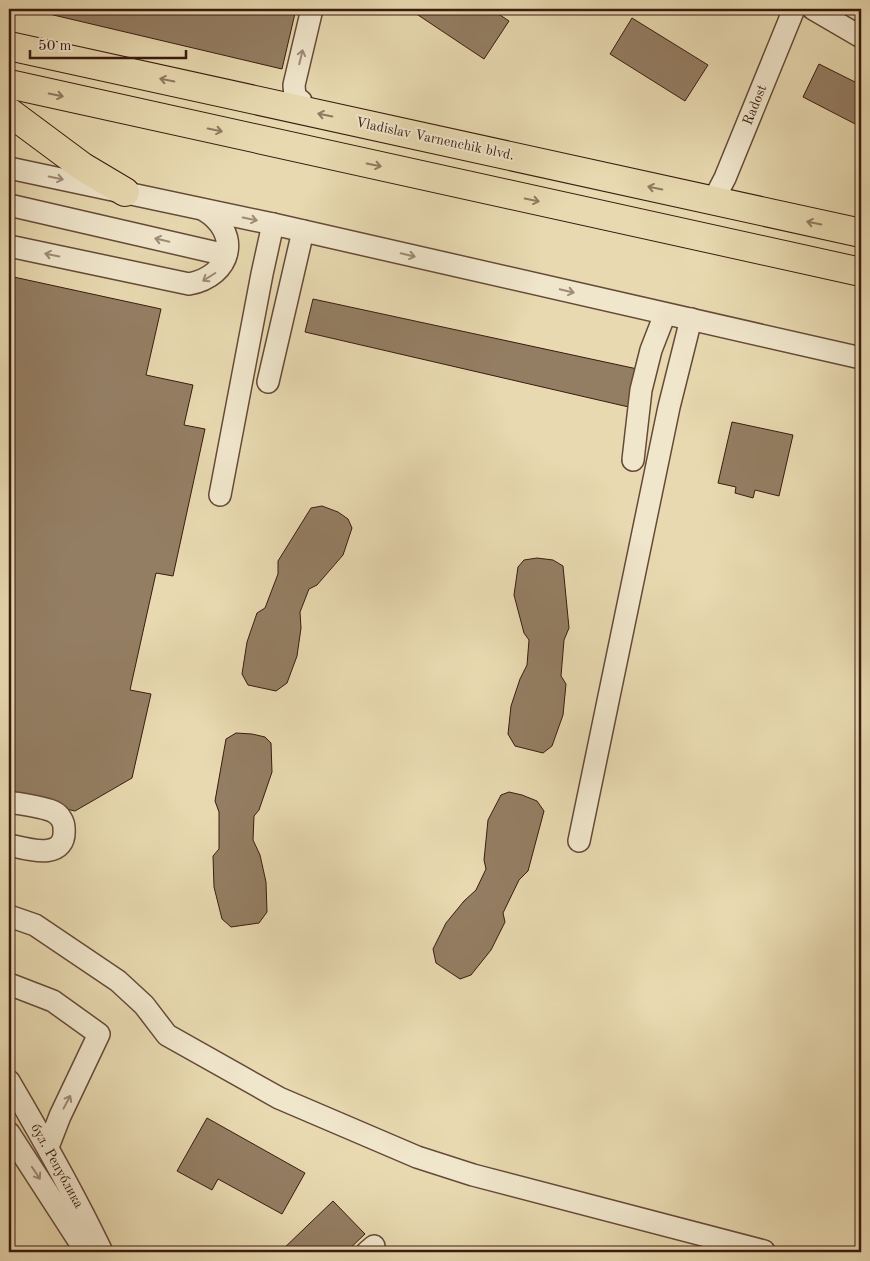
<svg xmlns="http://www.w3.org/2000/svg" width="870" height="1261" viewBox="0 0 870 1261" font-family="'Old Standard TT',serif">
<rect width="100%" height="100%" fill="#e8d9b0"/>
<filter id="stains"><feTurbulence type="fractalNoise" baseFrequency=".004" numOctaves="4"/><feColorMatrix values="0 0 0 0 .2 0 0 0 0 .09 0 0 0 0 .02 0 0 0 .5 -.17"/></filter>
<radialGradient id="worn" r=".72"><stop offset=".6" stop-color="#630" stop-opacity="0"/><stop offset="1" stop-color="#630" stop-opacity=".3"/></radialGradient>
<g fill="#947e63" stroke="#3a1b10">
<polygon points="28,9 296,9 282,69"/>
<polygon points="409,9 491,9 509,21 484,59"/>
<polygon points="632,18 708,65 685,101 610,54"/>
<polygon points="819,64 861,85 861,127 803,97"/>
<polygon points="9,276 161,309 146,375 193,385 184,425 205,429 173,576 156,573 130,690 151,694 132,778 75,811 9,796"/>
<polygon points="313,299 642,370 633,408 305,332"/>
<polygon points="732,422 793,435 779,496 755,490 753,498 735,493 736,487 718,483"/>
<polygon points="322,506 338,512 348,519 352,528 343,555 317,585 309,589 300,612 301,628 297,656 287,683 276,691 248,685 242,674 247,642 257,613 265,608 278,574 278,561 311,508"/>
<polygon points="537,558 553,560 563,566 569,628 564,640 561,676 566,684 563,715 552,746 543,753 515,746 508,734 511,706 520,679 527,665 529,640 524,633 514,595 518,567 524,560"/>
<polygon points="236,733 252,734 265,737 271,743 272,772 259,810 254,816 253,840 260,855 266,882 267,912 259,923 231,927 222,919 214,887 213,856 219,849 219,812 215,801 226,739"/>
<polygon points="509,792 522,795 537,801 544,811 528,871 519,880 503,913 505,922 491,950 471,975 460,979 436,963 433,949 446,923 464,901 476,890 486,869 484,860 488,820 501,795"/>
<polygon points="207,1118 305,1173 282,1214 218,1179 212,1190 177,1171"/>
<polygon points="333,1201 365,1234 346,1252 280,1252"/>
</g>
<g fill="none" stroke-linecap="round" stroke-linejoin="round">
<defs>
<g id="minor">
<polyline points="813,9 861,37"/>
<polyline points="301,101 295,97 294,85 312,9"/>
<polyline points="9,168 273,224 861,358"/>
<polyline points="713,201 725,178 794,9"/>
<polyline points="9,205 226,255"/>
<path d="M 9,246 L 189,284 C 232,276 242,233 204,210"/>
<polyline points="268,382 303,231"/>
<polyline points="633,460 641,390 651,350 665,314"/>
<polyline points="220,495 262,274 273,224"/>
<path d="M 9,802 C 20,804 45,807 54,812 C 60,815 64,822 64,828 C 67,862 27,849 9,845"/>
<polyline points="579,841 669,407 691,319"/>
<polyline points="9,916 35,925 118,981 144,1005 167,1035 279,1098 417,1157 473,1175 764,1251"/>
<polyline points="9,984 53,1001 99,1034 60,1116 48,1147"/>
<path d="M 9,1081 C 42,1137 74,1193 102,1252"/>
<polyline points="9,1133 86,1252"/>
<polyline points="367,1252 374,1246"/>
</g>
<g id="major">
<polyline points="9,46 861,233"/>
<polyline points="9,84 861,272"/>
<polyline points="9,112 83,167 125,192"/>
</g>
</defs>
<use href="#minor" stroke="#664a38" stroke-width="24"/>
<use href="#major" stroke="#3a1b10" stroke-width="30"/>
<use href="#minor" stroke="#f0e6cc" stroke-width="21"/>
<use href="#major" stroke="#e8d9b0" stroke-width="28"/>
</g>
<defs><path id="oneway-shaft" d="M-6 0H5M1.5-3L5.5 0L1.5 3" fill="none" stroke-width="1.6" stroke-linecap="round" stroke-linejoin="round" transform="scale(1.25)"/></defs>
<g stroke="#9e8b77">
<use href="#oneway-shaft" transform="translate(301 57) rotate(-76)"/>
<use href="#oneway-shaft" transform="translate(56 178) rotate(12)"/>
<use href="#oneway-shaft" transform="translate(250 219) rotate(12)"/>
<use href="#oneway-shaft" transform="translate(162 240) rotate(-167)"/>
<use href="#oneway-shaft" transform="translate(52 255) rotate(-168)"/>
<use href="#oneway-shaft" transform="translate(408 255) rotate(13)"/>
<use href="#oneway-shaft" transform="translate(209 277) rotate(148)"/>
<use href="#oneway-shaft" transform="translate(567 291) rotate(13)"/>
<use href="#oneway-shaft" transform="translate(67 1102) rotate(-62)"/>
<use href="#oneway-shaft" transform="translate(36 1173) rotate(56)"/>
</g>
<g stroke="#917a60">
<use href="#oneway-shaft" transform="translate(167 80) rotate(-168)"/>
<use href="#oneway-shaft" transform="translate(56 95) rotate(12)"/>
<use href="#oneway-shaft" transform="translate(325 115) rotate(-168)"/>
<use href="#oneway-shaft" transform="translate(215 130) rotate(12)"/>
<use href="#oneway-shaft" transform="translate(374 165) rotate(12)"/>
<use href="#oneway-shaft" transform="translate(655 188) rotate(-168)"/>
<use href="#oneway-shaft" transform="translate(532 200) rotate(12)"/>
<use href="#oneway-shaft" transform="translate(814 223) rotate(-168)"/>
</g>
<g text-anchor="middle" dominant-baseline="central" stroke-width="4" stroke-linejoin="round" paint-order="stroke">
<g font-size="14" fill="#3a1b10" stroke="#f0e6cc">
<text transform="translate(755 105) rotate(-68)">Radost</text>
<text transform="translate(435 139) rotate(12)">Vladislav Varnenchik blvd.</text>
<text transform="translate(57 1166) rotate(61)">бул. Република</text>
</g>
</g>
<rect width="870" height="1261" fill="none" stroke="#e8d9b0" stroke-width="30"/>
<rect x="10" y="10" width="850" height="1241" fill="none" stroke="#3a1b10" stroke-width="2.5"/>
<rect x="15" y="15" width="840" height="1231" fill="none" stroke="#3a1b10"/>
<path d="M30 50v8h156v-8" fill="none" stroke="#3a1b10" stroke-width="2.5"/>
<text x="38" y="50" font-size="15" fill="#3a1b10" stroke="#f0e6cc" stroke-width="4" paint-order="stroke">50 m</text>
<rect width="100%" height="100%" filter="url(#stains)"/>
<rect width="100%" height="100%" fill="url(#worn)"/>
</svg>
